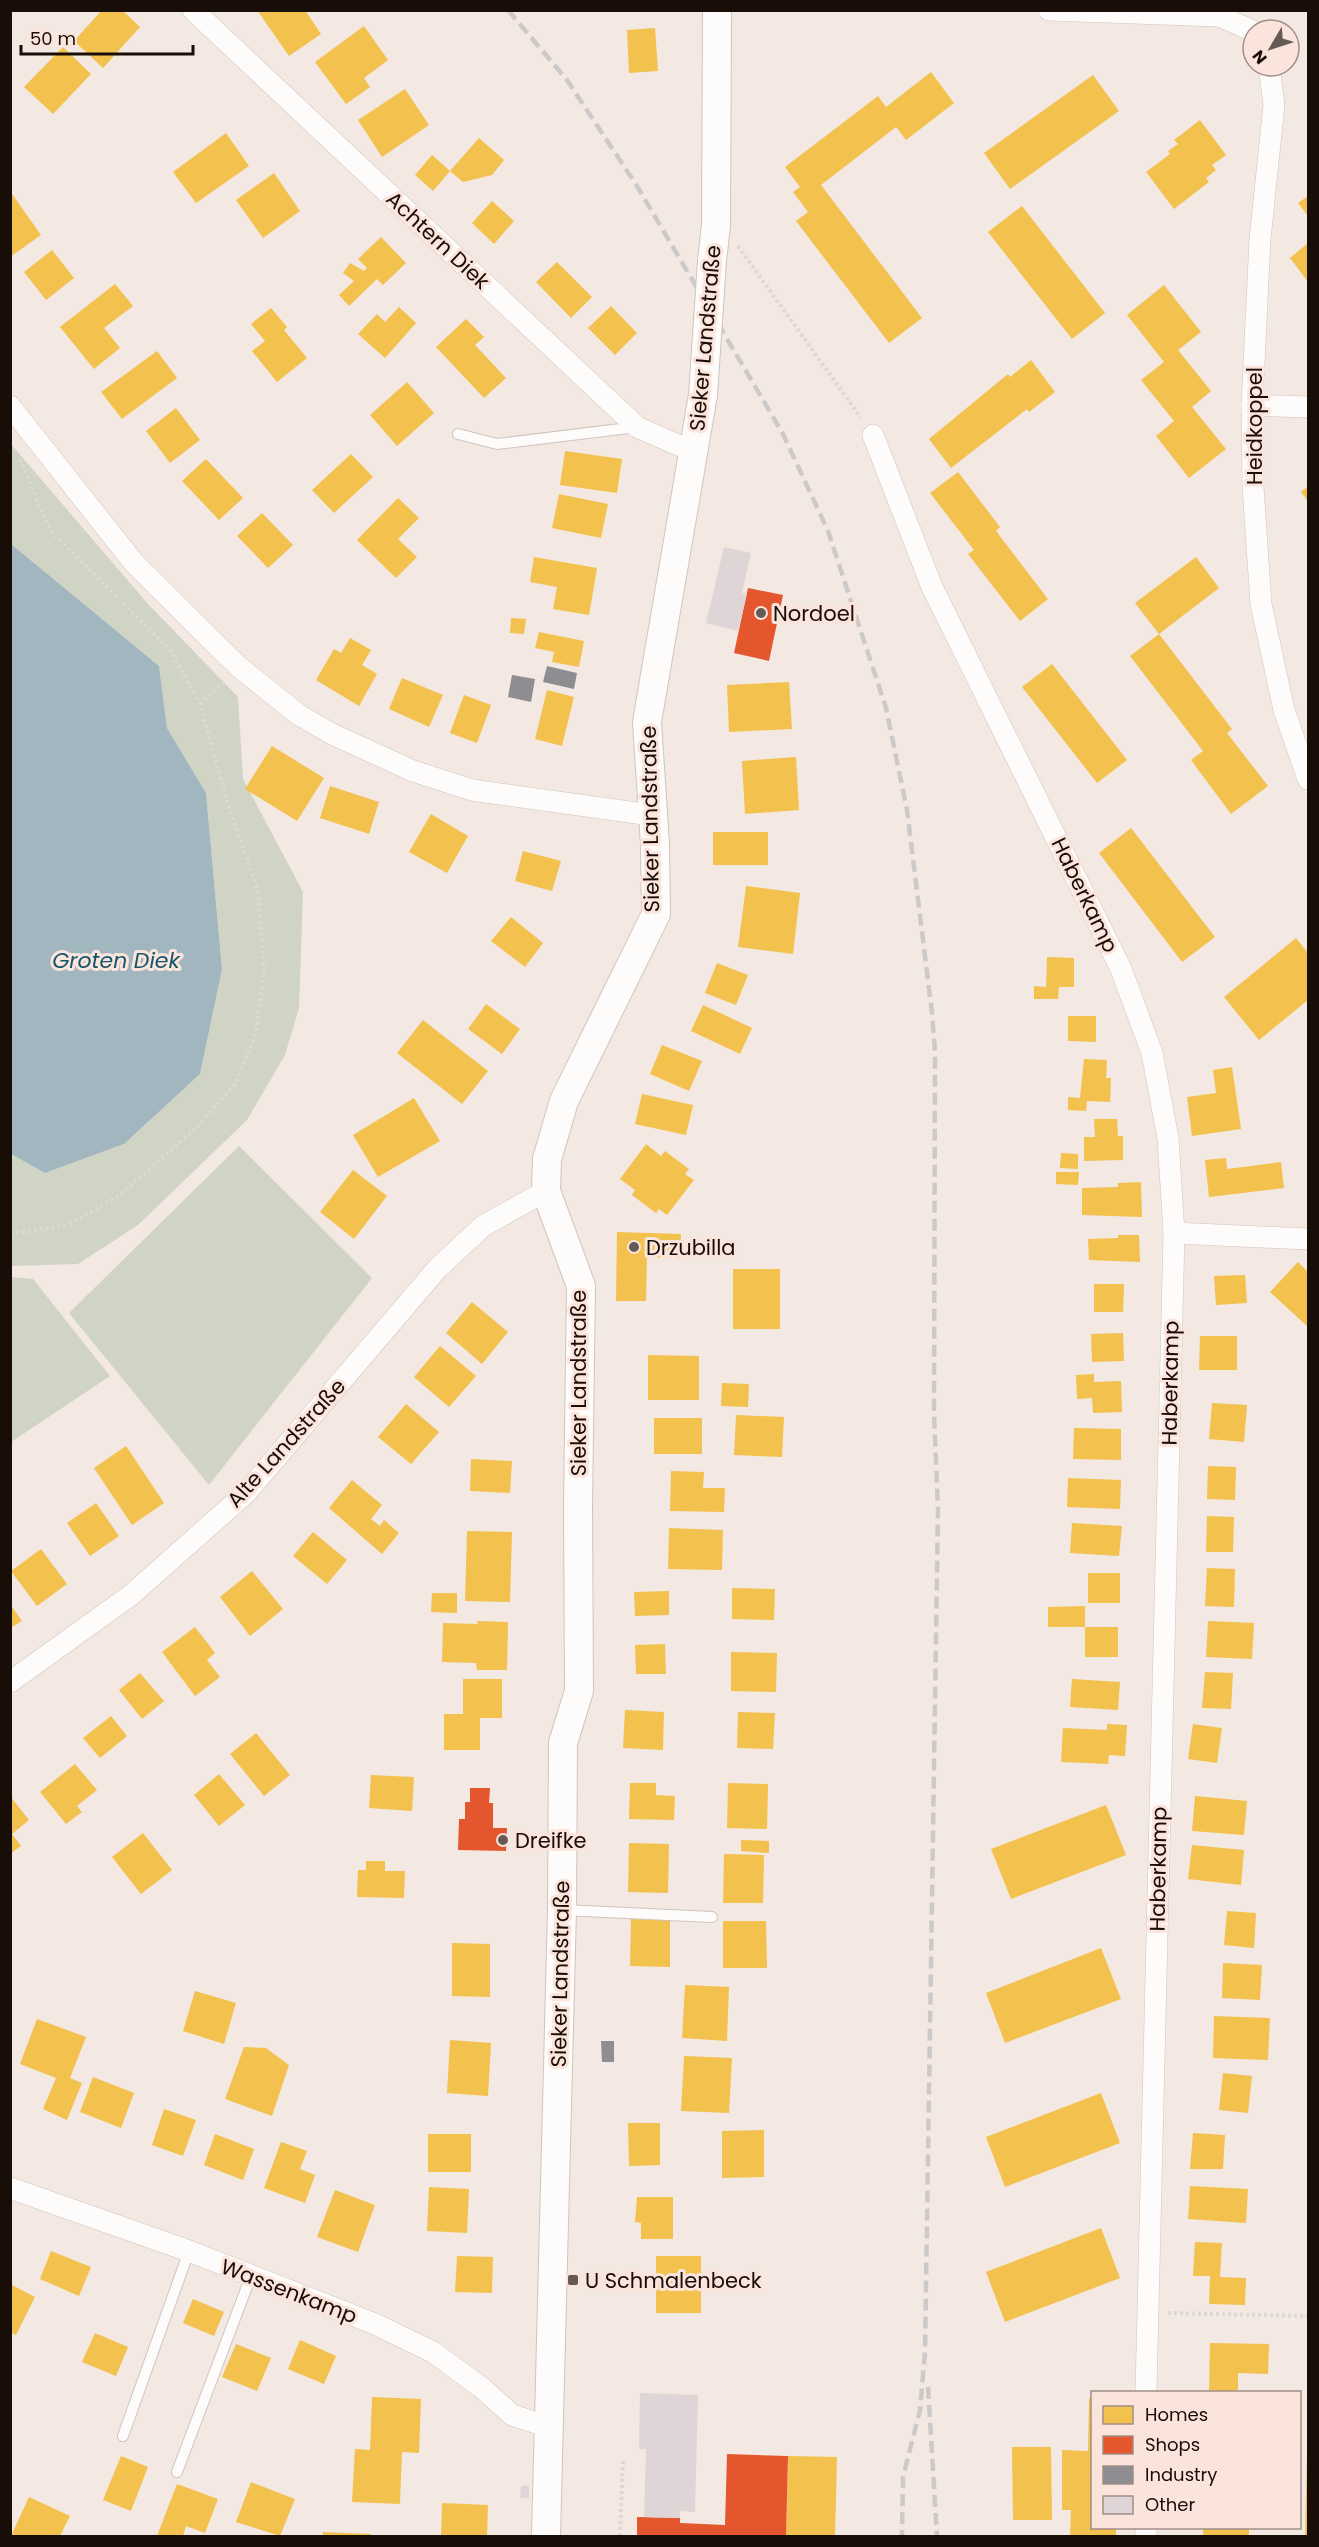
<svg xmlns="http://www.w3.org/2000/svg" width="1319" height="2547" viewBox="0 0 1319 2547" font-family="Poppins,sans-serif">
<rect width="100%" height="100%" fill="#f4e8e2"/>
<g fill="#cfd4c4">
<polygon points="10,443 148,604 238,697 243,779 303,892 299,1008 285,1055 247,1120 138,1225 78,1264 11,1266 11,1154 45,1173 124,1144 200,1074 222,968 206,793 167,728 159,666 11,544"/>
<polygon points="239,1146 372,1278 209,1485 69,1313"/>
<polygon points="11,1277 33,1279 110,1376 11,1442"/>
</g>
<polygon fill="#a2b6bf" points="11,544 159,666 167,728 206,793 222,969 200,1074 124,1144 45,1173 11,1154"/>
<g fill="#f2c14e">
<polygon points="102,10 122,10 140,27 103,68 74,41"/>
<polygon points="257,10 305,10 321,34 289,56"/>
<polygon points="364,26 388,60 364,78 370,87 346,104 315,62"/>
<polygon points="655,28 658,71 629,73 627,30"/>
<polygon points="63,47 91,74 53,114 24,87"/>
<polygon points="931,72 954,103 906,140 896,127 821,185 922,318 889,343 796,221 808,212 793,192 800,187 785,167 878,96 886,107"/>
<polygon points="1093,75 1119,111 1010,189 984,153"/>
<polygon points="405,89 429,125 382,157 358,120"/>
<polygon points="1200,120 1226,155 1212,165 1216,170 1206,178 1209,182 1174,209 1146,172 1170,154 1168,151 1178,144 1174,140"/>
<polygon points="226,133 249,166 196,203 173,172"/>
<polygon points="479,138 504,160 492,175 463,182 450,171"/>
<polygon points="432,155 450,171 433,191 415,175"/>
<polygon points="274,173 300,211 263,238 236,200"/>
<polygon points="10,191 41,235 10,257"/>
<polygon points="1308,196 1308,216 1298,203"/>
<polygon points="492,201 514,221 494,244 472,223"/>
<polygon points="1022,206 1105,313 1072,339 988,232"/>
<polygon points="381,237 406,263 383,285 377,279 349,306 339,295 354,281 343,273 350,263 364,271 367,268 358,259"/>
<polygon points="1308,243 1308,282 1290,258"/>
<polygon points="52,250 74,278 46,300 24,272"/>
<polygon points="557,262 592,297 571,318 536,282"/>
<polygon points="115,284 133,306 104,328 120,348 94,369 60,327"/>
<polygon points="1164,285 1201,332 1178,350 1211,391 1192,407 1226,449 1189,478 1156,436 1174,421 1141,380 1164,362 1127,315"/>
<polygon points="611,306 637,333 615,355 588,328"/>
<polygon points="399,307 416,323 385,358 358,334 377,314 385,322"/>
<polygon points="271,308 287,327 284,330 307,358 277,382 252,351 265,341 251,324"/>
<polygon points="466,319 484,337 475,345 506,378 484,398 436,347"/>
<polygon points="157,351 177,378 122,419 101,392"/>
<polygon points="1031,360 1055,392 1029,412 1027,409 951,468 929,439 1008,374 1010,377"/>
<polygon points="407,382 434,413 397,446 370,415"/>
<polygon points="176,408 200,440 170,463 146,431"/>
<polygon points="565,451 622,459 617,493 560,485"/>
<polygon points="351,454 373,477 334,513 312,490"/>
<polygon points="206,459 243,498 219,520 182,481"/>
<polygon points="958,472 1000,527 996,531 1048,599 1020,621 968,554 974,550 930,493"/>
<polygon points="1308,486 1308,501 1301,492"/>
<polygon points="559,494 608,504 601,538 552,528"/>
<polygon points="398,498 419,518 398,539 417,557 396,578 357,540"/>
<polygon points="262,513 293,545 268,568 237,536"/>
<polygon points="534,557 597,568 589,615 553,609 557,587 530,582"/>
<polygon points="1196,557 1219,588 1159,634 1232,729 1227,733 1268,786 1231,814 1191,760 1203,751 1130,656 1159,634 1135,603"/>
<polygon points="511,618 526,619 524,634 510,633"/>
<polygon points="539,632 584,641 579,667 552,662 554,652 535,648"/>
<polygon points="350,638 371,650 362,665 377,674 359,706 316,680 334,649 341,653"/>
<polygon points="1052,664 1127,760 1097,783 1022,687"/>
<polygon points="402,678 443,695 429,727 389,709"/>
<polygon points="789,682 792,729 729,732 727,685"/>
<polygon points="547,690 574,697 562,746 535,739"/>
<polygon points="464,695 491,705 477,743 450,733"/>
<polygon points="272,746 324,778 297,821 245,789"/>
<polygon points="796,757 799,810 745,814 742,761"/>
<polygon points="330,786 379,802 369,834 320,818"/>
<polygon points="431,814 468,836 447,873 409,852"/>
<polygon points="1131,828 1215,937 1182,962 1099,853"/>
<rect x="713" y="832" width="55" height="33"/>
<polygon points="523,851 561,861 552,891 515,881"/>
<polygon points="746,886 800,893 793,954 738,947"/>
<polygon points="511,917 543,943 525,967 491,941"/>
<polygon points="1296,938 1308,953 1308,1000 1259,1040 1224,997"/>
<polygon points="1047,957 1074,958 1074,987 1059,987 1058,999 1034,999 1034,986 1046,987"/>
<polygon points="717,963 748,975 736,1005 705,993"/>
<polygon points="486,1004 520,1029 502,1054 468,1029"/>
<polygon points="703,1005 752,1028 740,1054 691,1031"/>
<polygon points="1068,1016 1096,1016 1096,1042 1068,1041"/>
<polygon points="423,1020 488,1071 462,1104 397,1053"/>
<polygon points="662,1045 702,1061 689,1091 650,1074"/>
<polygon points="1084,1059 1107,1060 1106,1078 1111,1078 1110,1102 1087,1101 1086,1111 1068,1110 1068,1097 1080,1098"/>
<polygon points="1232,1067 1241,1129 1192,1136 1187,1097 1216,1093 1213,1070"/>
<polygon points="642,1094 693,1105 686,1135 635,1124"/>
<polygon points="414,1098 440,1141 378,1177 353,1135"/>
<polygon points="1094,1119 1117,1119 1118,1136 1123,1136 1123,1160 1084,1161 1084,1137 1095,1137"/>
<polygon points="646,1144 661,1156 665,1151 689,1169 685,1174 694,1180 667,1215 659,1209 656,1213 632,1195 635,1190 620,1179"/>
<polygon points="1061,1153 1078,1154 1078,1169 1060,1168"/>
<polygon points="1226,1158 1227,1169 1281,1162 1284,1188 1209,1197 1205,1160"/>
<polygon points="353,1170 387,1196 354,1239 320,1212"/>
<polygon points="1056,1172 1079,1172 1078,1185 1056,1184"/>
<polygon points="1141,1182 1142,1217 1082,1215 1082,1188 1118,1187 1118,1183"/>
<polygon points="617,1232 681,1234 680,1258 647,1257 646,1301 616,1301"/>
<polygon points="1118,1235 1139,1235 1140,1262 1089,1260 1088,1239 1118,1238"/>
<polygon points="1298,1262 1308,1272 1308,1327 1270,1292"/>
<rect x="733" y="1269" width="47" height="60"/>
<polygon points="1245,1275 1247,1303 1216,1305 1214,1276"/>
<polygon points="1094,1284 1124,1284 1123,1312 1094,1312"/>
<polygon points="472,1302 508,1332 482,1364 446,1333"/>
<polygon points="1123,1333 1124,1361 1092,1362 1091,1334"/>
<polygon points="1200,1336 1237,1336 1237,1370 1199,1370"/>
<polygon points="440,1346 476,1376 449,1407 414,1377"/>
<polygon points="648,1355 699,1356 699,1400 648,1400"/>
<polygon points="1094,1374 1094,1382 1121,1381 1122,1412 1093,1413 1092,1398 1077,1399 1076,1375"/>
<polygon points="722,1383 749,1384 748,1407 721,1406"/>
<polygon points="1212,1403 1247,1405 1244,1442 1209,1439"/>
<polygon points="406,1404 439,1432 411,1464 378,1437"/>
<polygon points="736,1415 784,1417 782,1457 734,1455"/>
<rect x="654" y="1418" width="48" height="36"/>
<polygon points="1074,1428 1121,1429 1121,1460 1073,1459"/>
<polygon points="126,1446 164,1503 132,1525 94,1468"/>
<polygon points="471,1459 512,1461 510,1493 470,1491"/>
<polygon points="1208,1466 1236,1467 1235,1500 1207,1499"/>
<polygon points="671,1471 704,1472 703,1488 725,1488 724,1512 670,1511"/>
<polygon points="1068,1478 1121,1480 1120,1509 1067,1507"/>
<polygon points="352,1480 382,1505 371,1519 380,1526 384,1520 399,1533 382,1554 329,1508"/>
<polygon points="96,1503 119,1536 90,1556 67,1523"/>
<polygon points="1207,1516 1234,1517 1233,1552 1206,1552"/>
<polygon points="1072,1523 1122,1526 1119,1556 1070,1553"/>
<polygon points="669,1528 723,1530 722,1570 668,1569"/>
<polygon points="467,1531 512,1532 510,1602 465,1601"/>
<polygon points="313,1532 347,1560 327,1584 293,1556"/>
<polygon points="41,1549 67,1584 37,1606 11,1571"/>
<polygon points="1207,1568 1235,1569 1234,1607 1205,1606"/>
<polygon points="252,1571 283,1609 250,1636 220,1597"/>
<rect x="1088" y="1573" width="32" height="30"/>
<polygon points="732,1588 775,1589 774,1620 732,1619"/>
<polygon points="669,1591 669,1615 635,1616 634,1592"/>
<polygon points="432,1593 457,1593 457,1613 431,1612"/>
<polygon points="10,1604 22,1621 10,1628"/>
<polygon points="1085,1606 1085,1627 1048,1627 1048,1607"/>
<polygon points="477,1621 508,1622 507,1670 477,1670 476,1663 442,1662 443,1623 478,1624"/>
<polygon points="1208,1621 1254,1623 1252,1659 1206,1657"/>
<polygon points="195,1627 215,1653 207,1660 220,1677 195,1696 162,1652"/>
<rect x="1085" y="1627" width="33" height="30"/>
<polygon points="665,1644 666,1674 636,1674 635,1645"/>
<polygon points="731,1652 777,1653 776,1692 731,1691"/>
<polygon points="1205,1672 1233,1673 1231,1709 1202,1708"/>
<polygon points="140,1673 164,1701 142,1719 119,1690"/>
<polygon points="463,1679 502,1679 502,1718 480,1718 480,1750 444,1750 444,1714 463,1714"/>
<polygon points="1072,1679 1120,1682 1118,1710 1070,1707"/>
<polygon points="625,1710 664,1712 663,1750 623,1748"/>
<polygon points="738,1712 775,1713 773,1749 737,1748"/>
<polygon points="111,1716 127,1736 100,1758 83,1738"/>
<polygon points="1107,1724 1127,1725 1125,1756 1109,1755 1108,1764 1061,1762 1063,1728 1107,1730"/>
<polygon points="1193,1724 1222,1728 1217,1763 1188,1759"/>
<polygon points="256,1733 290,1775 264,1796 230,1754"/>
<polygon points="75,1764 97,1790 77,1806 82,1812 66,1824 40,1792"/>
<polygon points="219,1774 245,1805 219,1826 194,1795"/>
<polygon points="371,1775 414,1777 412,1811 369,1808"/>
<polygon points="630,1783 656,1783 656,1795 675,1796 674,1820 629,1819"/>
<polygon points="728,1783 768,1784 767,1829 727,1828"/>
<polygon points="10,1796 29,1820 12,1834 21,1846 10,1854"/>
<polygon points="1195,1796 1247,1801 1244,1835 1192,1831"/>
<polygon points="1106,1805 1126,1855 1011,1899 991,1849"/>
<polygon points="143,1833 172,1870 141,1894 112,1857"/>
<polygon points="741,1840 769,1841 769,1853 741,1851"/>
<polygon points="629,1843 669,1844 668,1893 628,1892"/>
<polygon points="1192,1845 1244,1850 1241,1885 1188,1879"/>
<polygon points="724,1854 764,1855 763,1903 723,1903"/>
<polygon points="366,1861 385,1861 385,1871 405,1871 404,1898 357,1897 358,1870 366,1870"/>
<polygon points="1227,1911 1256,1913 1254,1948 1224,1945"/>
<polygon points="631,1917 670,1918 670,1967 630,1966"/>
<polygon points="723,1921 766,1921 767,1968 723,1968"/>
<polygon points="452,1943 490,1944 490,1997 452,1996"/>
<polygon points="1101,1948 1121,1999 1005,2043 986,1993"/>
<polygon points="1223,1963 1262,1965 1260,2000 1222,1998"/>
<polygon points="685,1985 729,1987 727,2041 682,2038"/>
<polygon points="195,1991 236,2003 224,2044 183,2031"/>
<polygon points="1214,2016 1270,2018 1268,2060 1213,2058"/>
<polygon points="37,2019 86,2037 70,2078 82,2083 67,2120 43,2109 56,2078 20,2064"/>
<polygon points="450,2040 491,2043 488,2096 447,2093"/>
<polygon points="244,2047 266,2048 289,2065 272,2116 225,2099"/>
<polygon points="684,2056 732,2058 729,2113 681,2111"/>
<polygon points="1223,2073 1252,2076 1248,2113 1219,2110"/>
<polygon points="93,2077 134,2093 121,2128 80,2112"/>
<polygon points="1101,2093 1120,2143 1005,2187 986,2137"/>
<polygon points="164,2109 196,2120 183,2156 152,2145"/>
<polygon points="628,2123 660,2123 660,2165 629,2166"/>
<polygon points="764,2130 764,2177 722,2178 722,2131"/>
<polygon points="1193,2133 1225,2135 1223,2169 1190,2169"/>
<polygon points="215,2134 254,2149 243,2180 204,2165"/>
<rect x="428" y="2134" width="43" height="38"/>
<polygon points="281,2142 307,2151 300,2169 315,2175 305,2203 264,2188"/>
<polygon points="1190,2186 1248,2189 1246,2223 1188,2219"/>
<polygon points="429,2187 469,2189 467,2233 427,2231"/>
<polygon points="335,2190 375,2205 358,2252 317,2237"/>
<polygon points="637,2197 673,2197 673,2239 641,2239 641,2223 635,2222"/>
<polygon points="1101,2228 1120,2278 1005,2322 986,2272"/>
<polygon points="1195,2242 1222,2243 1220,2277 1246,2278 1245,2305 1209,2304 1210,2276 1193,2276"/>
<polygon points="51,2251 91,2267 79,2296 40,2279"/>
<polygon points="457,2256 493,2257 492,2293 455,2292"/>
<rect x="656" y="2256" width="45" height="57"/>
<polygon points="10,2284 35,2297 16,2335 10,2332"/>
<polygon points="193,2299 224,2312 214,2336 183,2323"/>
<polygon points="95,2333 128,2347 116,2376 82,2362"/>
<polygon points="300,2340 336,2356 324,2384 288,2369"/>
<polygon points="1210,2343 1269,2344 1268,2374 1238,2373 1238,2392 1209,2392"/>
<polygon points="236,2344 271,2358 257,2391 222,2377"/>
<polygon points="372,2397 421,2399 419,2453 402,2452 400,2504 352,2502 355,2449 370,2450"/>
<polygon points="1089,2398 1092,2398 1092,2528 1116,2528 1116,2536 1070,2536 1071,2510 1062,2510 1062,2450 1088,2451"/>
<polygon points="1012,2447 1051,2447 1052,2520 1013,2520"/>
<polygon points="1307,2452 1308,2452 1308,2536 1305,2536"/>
<polygon points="121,2456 148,2467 131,2511 103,2500"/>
<polygon points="788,2456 837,2457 835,2536 786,2536"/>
<polygon points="251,2482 295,2499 280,2536 236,2522"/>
<polygon points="177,2484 218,2499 205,2533 186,2526 183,2536 157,2536"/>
<polygon points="29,2497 70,2516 60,2536 11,2536"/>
<polygon points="442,2503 488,2505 487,2536 441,2536"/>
<rect x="1203" y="2528" width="46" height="8"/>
<polygon points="323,2532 371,2534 370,2536 323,2536"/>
</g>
<g fill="#e4572e">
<polygon points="748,588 783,595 769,661 734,653"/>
<polygon points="470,1788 490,1788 489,1803 493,1803 493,1828 507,1828 506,1851 458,1850 459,1819 465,1819 465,1802 470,1802"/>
<polygon points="727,2454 788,2456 786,2536 637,2536 637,2517 680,2518 680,2523 725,2525"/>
</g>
<g fill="#8d8d92">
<polygon points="547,666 577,673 574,689 543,682"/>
<polygon points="512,675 535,679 531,702 508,697"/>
<polygon points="601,2041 614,2041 614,2062 602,2062"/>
</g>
<g fill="#dfd4d6">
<polygon points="724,547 751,553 742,593 747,594 738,631 706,623"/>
<polygon points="640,2393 698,2395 695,2512 680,2511 680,2518 644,2517 646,2449 639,2449"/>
<polygon points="521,2486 529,2486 529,2498 520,2498"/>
</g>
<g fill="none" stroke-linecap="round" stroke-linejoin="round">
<defs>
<g id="lane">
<polyline points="458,434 497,444 637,427"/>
<polyline points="563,1910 712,1917"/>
<polyline points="123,2436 189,2251"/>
<polyline points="177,2472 251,2276"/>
</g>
<g id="street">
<polyline points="193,10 637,427 694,452"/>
<polyline points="1049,10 1219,16 1253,31"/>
<polyline points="1269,66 1274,105 1260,239 1252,405 1253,487 1261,604 1284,710 1308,779"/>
<polyline points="1252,405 1308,407"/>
<polyline points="10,406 134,563 239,667 299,715 332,734 413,771 472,790 651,815"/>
<polyline points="873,435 932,587 1121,969 1152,1053 1168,1138 1174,1233 1146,2392"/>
<polyline points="1174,1233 1308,1239"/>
<polyline points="10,1682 131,1595 246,1493 437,1269 483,1226 546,1191"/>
<polyline points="10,2188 189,2251 375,2324 433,2352 482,2388 512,2415 549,2427"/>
<polyline points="1146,2536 1146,2528"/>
</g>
<g id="secondary">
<polyline points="712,261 716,225 717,10"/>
<polyline points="546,2536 562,1910 563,1743 579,1691 578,1505 581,1286 546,1191 547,1159 564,1101 656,914 655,844 647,722 703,395"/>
</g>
</defs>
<use href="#lane" stroke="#d0c4be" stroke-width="12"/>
<use href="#street" stroke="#d0c4be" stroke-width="22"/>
<use href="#secondary" stroke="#d0c4be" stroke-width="30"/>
<g stroke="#dbd8d6" stroke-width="4" stroke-dasharray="3 3" stroke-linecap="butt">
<polyline points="738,246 861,418"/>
<polyline points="200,704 225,680"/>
<polyline points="10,1234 68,1225 120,1195 198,1126 235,1084 256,1033 264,969 258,890 227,802 200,704 171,651 50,530 19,456"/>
<polyline points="1168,2313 1308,2316"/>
<polyline points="620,2536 623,2460"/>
</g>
<use href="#lane" stroke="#fdfcfb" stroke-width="10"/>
<use href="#street" stroke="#fdfcfb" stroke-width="21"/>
<use href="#secondary" stroke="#fdfcfb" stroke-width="28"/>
<g stroke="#cdc9c8" stroke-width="4.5" stroke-dasharray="12 6" stroke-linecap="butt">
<polyline points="508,10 567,80 637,186 783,434 828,531 886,708 907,810 932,1013 935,1052 934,1413 938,1509 925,2352 920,2410 903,2477 902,2536"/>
<polyline points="928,2387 937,2536"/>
</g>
<defs>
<polyline id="secondary-bridge" points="703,395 712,261"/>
</defs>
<use href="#secondary-bridge" stroke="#d0c4be" stroke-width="30" stroke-linecap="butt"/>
<use href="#secondary-bridge" stroke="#fdfcfb" stroke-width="28"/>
</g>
<g fill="#665a54" stroke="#fbe4db" stroke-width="2">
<circle cx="761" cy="613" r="6"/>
<circle cx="634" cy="1247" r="6"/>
<circle cx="503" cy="1840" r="6"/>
<rect x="567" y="2274" width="12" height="12" rx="3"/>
</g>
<g text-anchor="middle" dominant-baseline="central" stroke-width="6" stroke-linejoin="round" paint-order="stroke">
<g font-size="21" fill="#190d08" stroke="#fbe4db">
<text transform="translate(438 240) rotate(43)">Achtern Diek</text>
<text transform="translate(705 338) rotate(-85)">Sieker Landstraße</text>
<text transform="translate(1254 426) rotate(-90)">Heidkoppel</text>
<text transform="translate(650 819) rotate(-91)">Sieker Landstraße</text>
<text transform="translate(1085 895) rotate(64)">Haberkamp</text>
<text transform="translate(578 1383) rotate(-90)">Sieker Landstraße</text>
<text transform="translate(1170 1383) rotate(-89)">Haberkamp</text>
<text transform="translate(286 1443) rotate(-48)">Alte Landstraße</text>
<text transform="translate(1158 1869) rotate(-89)">Haberkamp</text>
<text transform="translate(560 1974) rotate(-89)">Sieker Landstraße</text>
<text transform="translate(289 2291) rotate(21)">Wassenkamp</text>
</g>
<g font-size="21" fill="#190d08" stroke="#fbe4db" text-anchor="start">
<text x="773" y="613">Nordoel</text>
<text x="646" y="1247">Drzubilla</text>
<text x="515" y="1840">Dreifke</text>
<text x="585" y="2280">U Schmalenbeck</text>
</g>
<g font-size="22" font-style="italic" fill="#13566d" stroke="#fbe4db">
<text x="116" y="960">Groten Diek</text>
</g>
</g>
<rect width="1319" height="2547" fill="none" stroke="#190d08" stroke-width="24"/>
<rect x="1091" y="2391" width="210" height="138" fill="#fbe4db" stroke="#a18e87" stroke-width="1.5"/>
<rect x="1103" y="2406" width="30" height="18" fill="#f2c14e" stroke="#a18e87" stroke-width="1.5"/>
<text x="1145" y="2421" font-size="18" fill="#190d08">Homes</text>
<rect x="1103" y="2436" width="30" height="18" fill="#e4572e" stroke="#a18e87" stroke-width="1.5"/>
<text x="1145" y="2451" font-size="18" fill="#190d08">Shops</text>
<rect x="1103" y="2466" width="30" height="18" fill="#8d8d92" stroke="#a18e87" stroke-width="1.5"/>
<text x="1145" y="2481" font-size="18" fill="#190d08">Industry</text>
<rect x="1103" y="2496" width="30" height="18" fill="#dfd4d6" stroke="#a18e87" stroke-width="1.5"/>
<text x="1145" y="2511" font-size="18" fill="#190d08">Other</text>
<g transform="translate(1271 48) rotate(231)"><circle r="28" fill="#fbe4db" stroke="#a18e87" stroke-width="1.5"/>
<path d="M0-4.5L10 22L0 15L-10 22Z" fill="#665a54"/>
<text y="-9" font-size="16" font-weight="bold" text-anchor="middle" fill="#190d08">N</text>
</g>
<path d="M21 45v9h172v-9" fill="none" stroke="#190d08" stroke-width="3"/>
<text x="30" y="45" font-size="18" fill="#190d08" stroke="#fbe4db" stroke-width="4.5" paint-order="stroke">50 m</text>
</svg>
